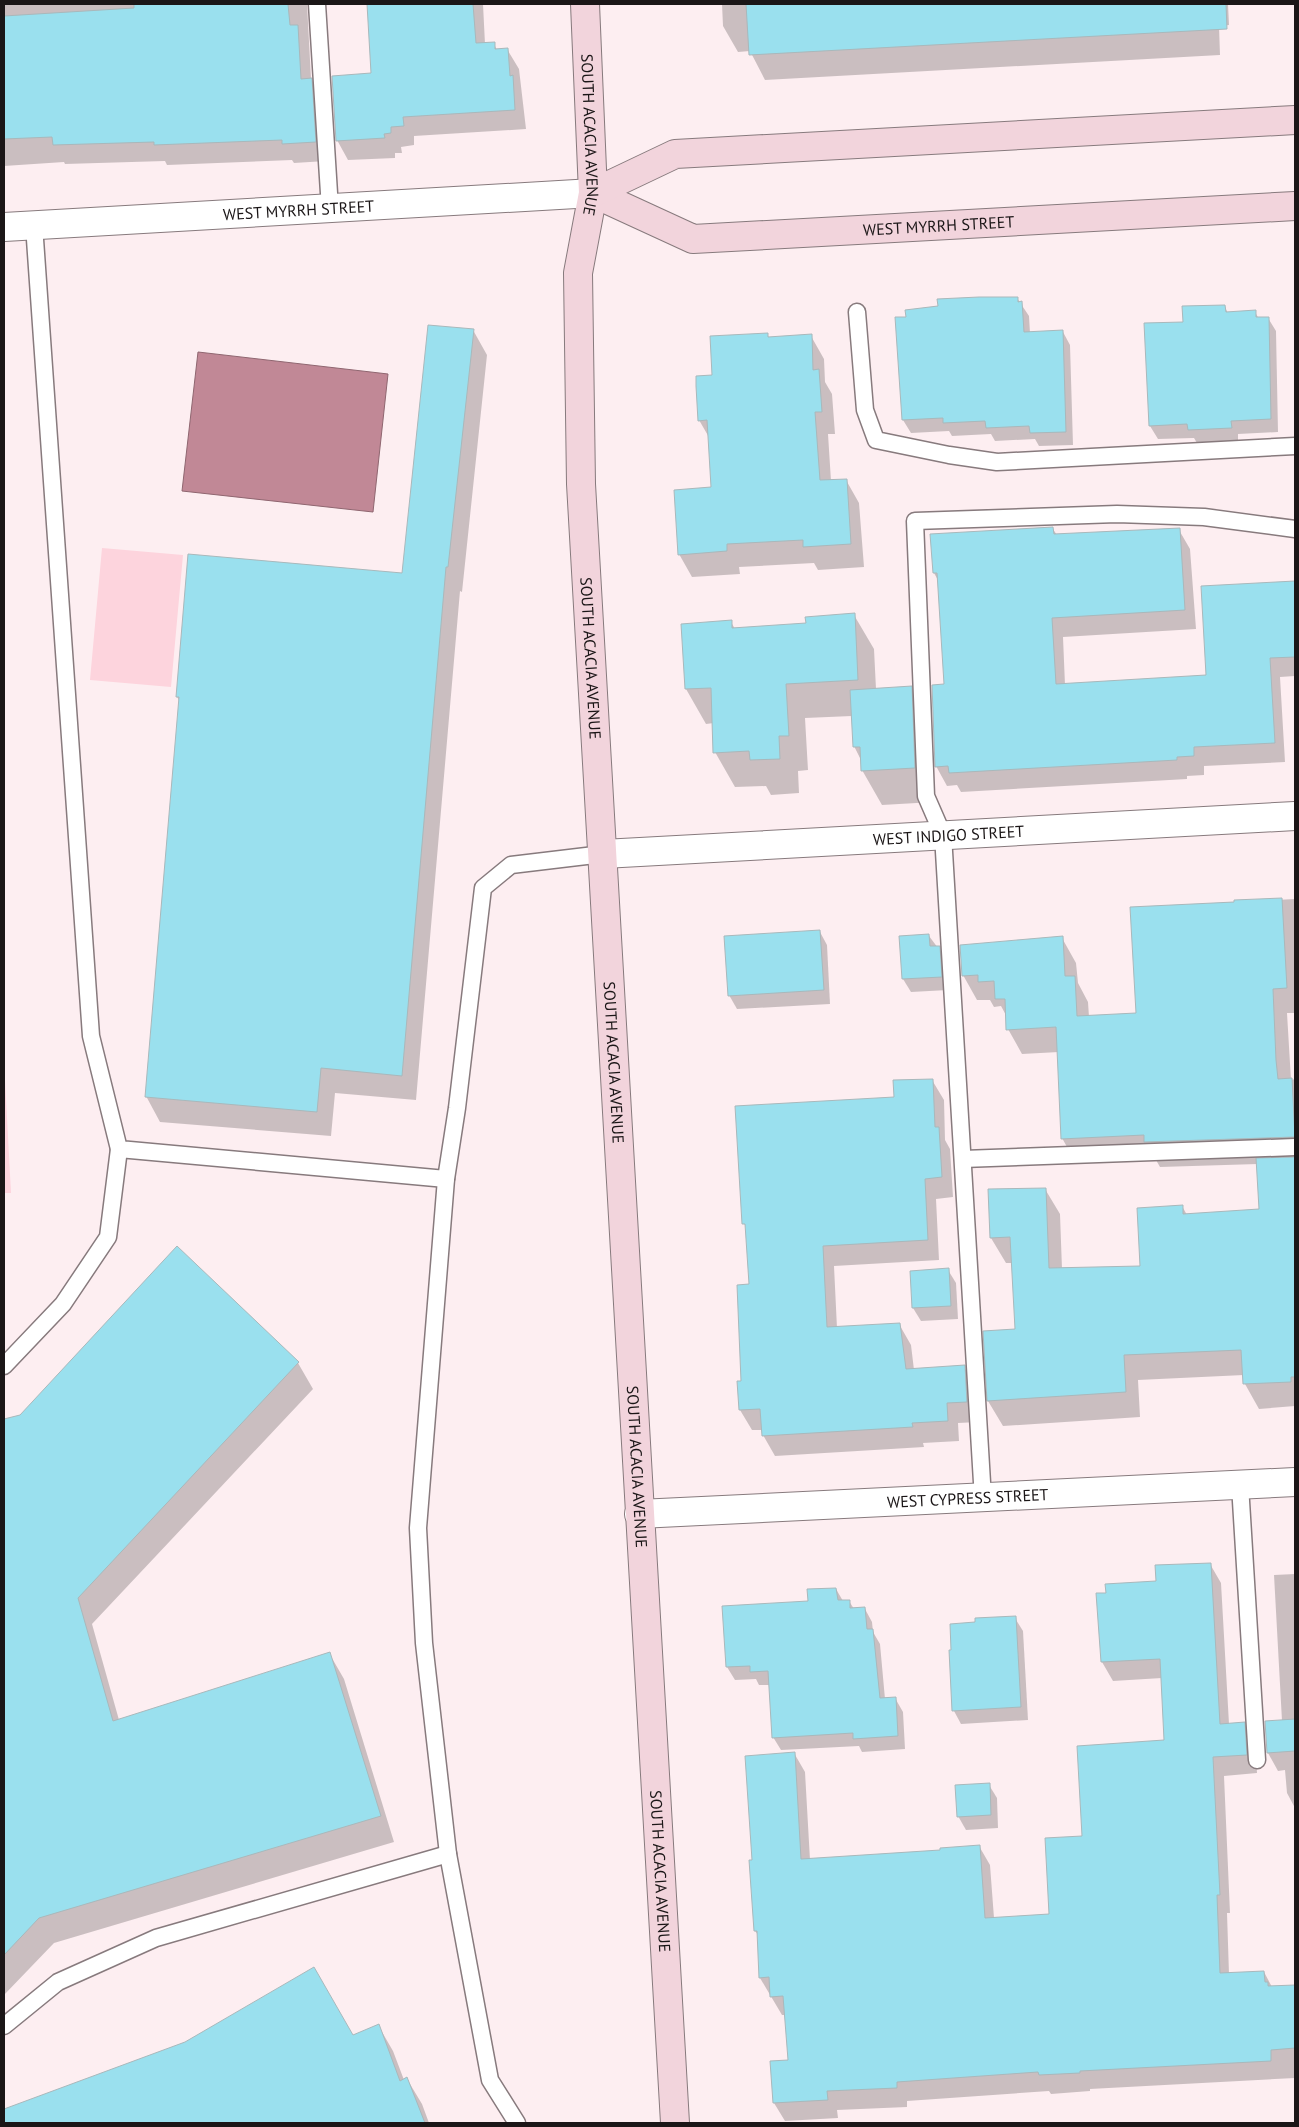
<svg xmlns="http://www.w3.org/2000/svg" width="1299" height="2127" viewBox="0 0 1299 2127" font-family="'PT Sans',sans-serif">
<rect width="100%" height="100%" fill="#fdeef1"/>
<g fill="#fdd4dd">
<polygon points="102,548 183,555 171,687 90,680"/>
<polygon points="4,1062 11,1193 4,1193"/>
</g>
<polygon fill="#c18896" stroke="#8f6670" points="198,352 388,374 373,512 182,491"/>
<g fill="#0003">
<polygon points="4,4 307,4 311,79 322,99 326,161 294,163 292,160 167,165 165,161 65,164 64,162 4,166"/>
<polygon points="368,4 483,4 485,44 494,44 497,50 507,49 519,69 526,129 414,136 414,145 401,147 402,153 395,153 395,158 348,160 337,140 372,75"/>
<polygon points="722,4 1228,4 1229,25 1219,26 1220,55 765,80 750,51 738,52 723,26"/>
<polygon points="1017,298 1029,316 1030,333 1063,332 1070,345 1073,445 1039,446 1035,439 995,441 991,434 952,436 949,431 911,433 903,420 907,318"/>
<polygon points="1224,306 1228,313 1255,312 1259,319 1268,318 1276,331 1278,432 1238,434 1238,441 1197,443 1194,438 1158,439 1150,426 1145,324 1184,323"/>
<polygon points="473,330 487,355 462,592 460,591 416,1100 335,1093 331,1136 160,1122 146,1096 180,702 177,697 403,574"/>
<polygon points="767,334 769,338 811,336 824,359 825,382 832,394 835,434 828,434 831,481 846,480 859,503 864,567 818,570 814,563 739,567 740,574 692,577 679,554 713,488 710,439 699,420 713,376"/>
<polygon points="1052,528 1057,535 1179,530 1190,549 1196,629 1063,637 1065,685 1207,676 1202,587 1295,582 1295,676 1280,677 1285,762 1204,766 1204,775 1187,776 1187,779 961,792 957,785 947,786 936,766 945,685 939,582 934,573"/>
<polygon points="854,615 874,649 876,689 911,687 931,722 934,802 882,805 862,770 861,760 854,746 852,716 805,718 808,770 798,771 799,793 771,795 766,786 735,787 715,752 714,723 706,724 686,689 682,625 731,622 735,629 807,624"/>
<polygon points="1295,899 1295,1013 1287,1013 1291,1080 1295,1079 1295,1406 1259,1409 1245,1384 1244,1375 1138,1380 1140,1417 1003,1426 988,1401 1016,1330 1012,1263 1006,1263 991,1238 989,1190 1045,1189 1060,1214 1062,1269 1141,1267 1182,1206 1187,1215 1260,1210 1258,1164 1160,1167 1156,1160 1076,1163 1062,1138 1059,1052 1022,1054 1008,1029 1007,1017 1001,1006 994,1007 990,1000 977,1000 963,975 1062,938 1076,963 1078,983 1088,1002 1089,1017 1137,1015 1131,908"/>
<polygon points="820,932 827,945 830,1004 737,1009 729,995"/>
<polygon points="929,936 947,960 948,990 911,992 903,979 901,937"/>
<polygon points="932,1080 944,1100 945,1140 950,1149 953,1197 936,1199 939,1260 834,1266 837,1328 899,1324 911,1345 914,1370 964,1367 976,1387 978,1422 958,1423 959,1441 923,1443 924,1447 775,1456 763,1435 762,1430 752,1430 740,1410 750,1285 747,1229 744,1223 895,1098"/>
<polygon points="177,1248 298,1363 313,1389 92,1624 119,1720 329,1653 344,1679 394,1842 54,1943 4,1995 4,1421 21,1416"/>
<polygon points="948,1270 956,1283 958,1319 921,1321 913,1308"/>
<polygon points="1210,1564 1221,1583 1229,1724 1244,1723 1255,1742 1257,1773 1224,1776 1230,1913 1227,1913 1229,1974 1264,1972 1272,1987 1295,1986 1295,2078 1090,2089 1090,2091 1051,2094 1049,2091 907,2101 907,2107 837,2110 838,2118 785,2121 774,2103 789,2061 786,2015 782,2015 760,1978 759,1936 755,1931 754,1861 794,1753 805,1772 810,1860 941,1852 979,1846 990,1865 994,1918 1051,1915 1083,1837 1166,1742 1162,1678 1113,1681 1102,1662 1097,1594 1107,1594 1157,1582"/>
<polygon points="1295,1574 1295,1808 1287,1793 1285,1770 1278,1771 1268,1753 1266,1722 1282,1721 1274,1575"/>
<polygon points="836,1589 843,1601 849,1601 854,1609 865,1609 872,1622 873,1632 880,1644 885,1699 895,1698 903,1712 905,1749 862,1752 859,1746 781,1750 773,1737 770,1685 759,1685 756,1679 735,1680 727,1667 809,1602"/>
<polygon points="1015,1618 1023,1631 1028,1720 961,1724 954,1711"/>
<polygon points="989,1785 997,1798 998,1828 966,1830 958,1816"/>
<polygon points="378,2025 393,2051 404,2080 407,2079 422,2104 429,2123 4,2123 4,2111 186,2043 353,2036"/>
</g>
<g fill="#9ae0ee" stroke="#a9b8bb">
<polygon points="134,4 288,4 290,25 298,25 301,79 312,78 316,142 282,144 282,140 154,145 154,142 53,145 52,137 4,139 4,16 134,8"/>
<polygon points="367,4 473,4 476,43 495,42 495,49 508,48 510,76 513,75 515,110 403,117 404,126 391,127 391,133 384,134 385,138 336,141 332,76 371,73"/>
<polygon points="746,4 1226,4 1227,29 749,55"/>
<polygon points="979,297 1018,297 1018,302 1022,301 1024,332 1063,330 1066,432 1030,433 1029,426 986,428 985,421 943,423 943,418 902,420 895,317 906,317 905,310 938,306 937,299"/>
<polygon points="1225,305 1226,312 1256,310 1256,317 1269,317 1271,419 1231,421 1232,428 1188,430 1187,424 1149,426 1144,323 1183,322 1182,306"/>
<polygon points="428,325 474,329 448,567 446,567 402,1076 321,1068 317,1112 145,1097 179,697 176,697 188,554 402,573"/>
<polygon points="768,333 768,337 812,334 813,370 819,369 822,412 815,412 820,480 847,479 851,544 803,547 803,540 727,544 727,551 678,555 674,490 711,487 707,420 698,421 696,386 696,376 712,375 710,336"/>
<polygon points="1053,527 1054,534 1180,528 1185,610 1052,618 1056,684 1206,675 1201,586 1295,581 1295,657 1270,658 1275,743 1194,747 1194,756 1177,757 1177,760 949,773 948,766 935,767 932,685 944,684 937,573 933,573 930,534"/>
<polygon points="855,613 858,680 786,684 789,736 779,736 780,759 750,760 749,751 713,753 711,688 685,689 681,624 732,620 732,628 806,623 805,617"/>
<polygon points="912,686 915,768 861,771 860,747 853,747 850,690"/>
<polygon points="1282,898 1287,988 1273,989 1276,1060 1278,1079 1292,1078 1295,1137 1144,1142 1144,1135 1061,1139 1056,1027 1006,1030 1005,999 995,999 994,981 978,982 978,975 962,976 960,945 1063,936 1065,976 1075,976 1077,1016 1136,1013 1130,907 1234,902 1234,900"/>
<polygon points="820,930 824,990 728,996 724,936"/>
<polygon points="929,934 930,946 940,946 942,977 902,979 899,936"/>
<polygon points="933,1079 935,1127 939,1127 942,1177 925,1179 928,1240 823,1246 827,1327 900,1323 906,1369 965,1365 967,1402 947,1403 948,1421 912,1423 913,1427 762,1436 760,1409 739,1410 737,1381 741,1381 737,1285 749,1284 745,1224 742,1224 735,1106 894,1097 893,1080"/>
<polygon points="1295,1157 1295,1377 1291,1377 1291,1382 1243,1384 1241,1350 1124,1355 1126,1392 987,1401 983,1331 1015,1329 1010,1237 990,1238 988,1189 1046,1188 1049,1268 1140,1266 1137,1208 1183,1205 1183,1214 1259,1209 1256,1158"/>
<polygon points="177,1246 299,1362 78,1598 113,1721 330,1652 381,1816 39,1918 4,1955 4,1419 20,1415"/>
<polygon points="949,1268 951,1306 912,1308 910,1271"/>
<polygon points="1211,1563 1220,1724 1245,1722 1247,1755 1213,1757 1220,1895 1217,1895 1220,1973 1264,1971 1265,1982 1268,1982 1268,1986 1295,1985 1295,2048 1271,2050 1271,2061 1080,2071 1080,2073 1039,2075 1038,2072 897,2082 897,2088 827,2091 828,2100 773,2103 770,2061 788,2060 783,1996 770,1997 769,1977 759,1978 757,1931 754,1931 749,1860 752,1860 745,1756 795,1752 801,1859 940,1850 940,1848 980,1845 985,1918 1049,1914 1045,1838 1082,1836 1077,1746 1164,1740 1160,1659 1101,1662 1096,1593 1106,1593 1105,1584 1156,1581 1155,1565"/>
<polygon points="836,1588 838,1600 850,1600 850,1608 865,1607 867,1629 873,1629 880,1698 896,1697 898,1736 853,1739 853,1733 772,1738 768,1671 750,1672 750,1666 726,1667 722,1606 808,1601 807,1589"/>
<polygon points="1016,1616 1021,1707 952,1711 949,1650 951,1650 950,1624 975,1622 975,1618"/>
<polygon points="1295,1719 1295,1751 1267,1753 1265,1721"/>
<polygon points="990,1783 991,1815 957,1817 955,1785"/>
<polygon points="314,1967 353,2035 379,2024 400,2081 407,2077 425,2123 4,2123 4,2109 185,2042"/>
</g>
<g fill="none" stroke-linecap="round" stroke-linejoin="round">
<defs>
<g id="lane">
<polyline points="317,4 330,209"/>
<polyline points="34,225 91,1036 119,1149 446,1179"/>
<polyline points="857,312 865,410 876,440 949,455 997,462 1295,446"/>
<polyline points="963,1159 1295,1147"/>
<polyline points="4,1366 63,1304 108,1237 119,1149"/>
<polyline points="1240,1485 1257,1760"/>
<polyline points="983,1499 943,835 926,796 915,521 1117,514 1204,517 1295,529"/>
<polyline points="4,2026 58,1982 156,1938 448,1854"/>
<polyline points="517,2123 490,2080 448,1854 424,1643 418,1528 446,1179 457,1108 483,888 511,865 603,854"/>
</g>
<g id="street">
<path id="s1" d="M 4,227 L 593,193"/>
<path id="s2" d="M 603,854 L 1295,816"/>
<path id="s3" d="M 639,1514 L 1295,1482"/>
</g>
<g id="secondary">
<path id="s4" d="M 585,4 L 593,193 L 578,273 L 581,484 L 675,2123"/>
<path id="s5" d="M 593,193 L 693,239 L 1295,206"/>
<polyline points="593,193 675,154 1295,120"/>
</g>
</defs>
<use href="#lane" stroke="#877a7d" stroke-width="19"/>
<use href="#street" stroke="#877a7d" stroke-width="30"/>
<use href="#secondary" stroke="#877a7d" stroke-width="30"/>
<use href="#lane" stroke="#fff" stroke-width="16"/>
<use href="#street" stroke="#fff" stroke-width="28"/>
<use href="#secondary" stroke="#f2d4dc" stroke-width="28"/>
</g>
<g text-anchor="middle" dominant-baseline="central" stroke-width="4" stroke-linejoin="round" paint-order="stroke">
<g font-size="16" fill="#1b1617" stroke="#fdeef1">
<text stroke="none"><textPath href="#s4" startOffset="131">SOUTH ACACIA AVENUE</textPath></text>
<text stroke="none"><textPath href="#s1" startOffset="295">WEST MYRRH STREET</textPath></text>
<text stroke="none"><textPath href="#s5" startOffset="356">WEST MYRRH STREET</textPath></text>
<text stroke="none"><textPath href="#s4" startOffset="656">SOUTH ACACIA AVENUE</textPath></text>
<text stroke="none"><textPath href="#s2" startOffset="346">WEST INDIGO STREET</textPath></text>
<text stroke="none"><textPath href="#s4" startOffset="1061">SOUTH ACACIA AVENUE</textPath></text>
<text stroke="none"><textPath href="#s4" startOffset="1466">SOUTH ACACIA AVENUE</textPath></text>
<text stroke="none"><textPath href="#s3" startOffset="329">WEST CYPRESS STREET</textPath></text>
<text stroke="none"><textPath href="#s4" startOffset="1871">SOUTH ACACIA AVENUE</textPath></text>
</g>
</g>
<rect width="1299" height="2127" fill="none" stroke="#1b1617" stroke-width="10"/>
</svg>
